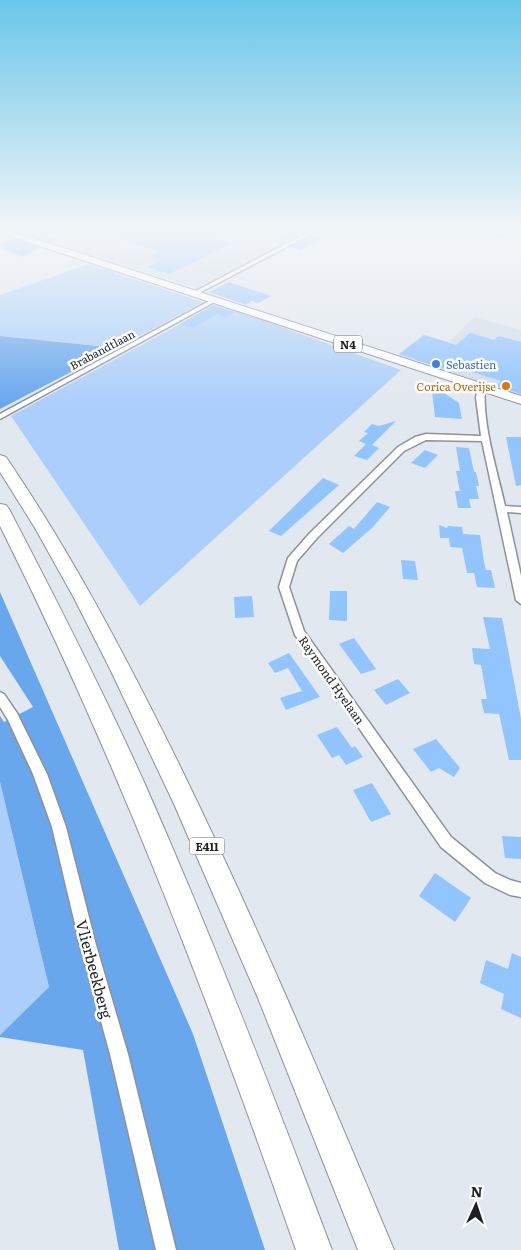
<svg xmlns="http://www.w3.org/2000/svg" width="521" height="1250" viewBox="0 0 521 1250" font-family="Literata,serif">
<rect width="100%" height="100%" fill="#e2e8ef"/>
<g fill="#d1dce9">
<polygon points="79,229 213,229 276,247 197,288 54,244 78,233 74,231"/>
<polygon points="474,317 521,330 521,396 396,357 424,335 449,342"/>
</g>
<g fill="#abcffa">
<polygon points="457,229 516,229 501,239"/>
<polygon points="89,264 203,302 117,348 0,336 0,295"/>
<polygon points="217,304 401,370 140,606 11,416"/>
<polygon points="0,782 49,987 0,1035"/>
</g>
<g fill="#69a7ed">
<polygon points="0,336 117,348 0,409"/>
<polygon points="0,592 193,1034 265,1250 119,1250 83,1050 0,1037 0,1035 49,987 0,782 0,716 4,722 33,707 0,656"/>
</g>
<g fill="#92c4fe">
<polygon points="35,229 52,234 45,236 59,240 53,243 25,234"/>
<polygon points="93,229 182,229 232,243 169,274 147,267 162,260 149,256 159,251 93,231"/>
<polygon points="294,231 302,233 280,245 272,242"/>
<polygon points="312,236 323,239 300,250 290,247"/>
<polygon points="12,239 41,248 22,257 0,247 0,244"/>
<polygon points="229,282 271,296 258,303 252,301 246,305 209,292"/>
<polygon points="213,305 234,312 226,317 217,314 193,328 180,324"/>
<polygon points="470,333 494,340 499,336 521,342 521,394 496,386 501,381 449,365 444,369 399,354 424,335 456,345"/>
<polygon points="432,390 441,391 459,403 462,419 435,417"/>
<polygon points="396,421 372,445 379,448 367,460 354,456 366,444 359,441 368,433 364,432 372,424 379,426"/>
<polygon points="506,437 521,437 521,485 516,486"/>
<polygon points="456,447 469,448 474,472 476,472 479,486 476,486 479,499 469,499 471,508 458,508 455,491 460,491 456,471 460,471"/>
<polygon points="425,450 438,455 425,468 411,463"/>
<polygon points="323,478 339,485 281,536 269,531"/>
<polygon points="377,502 390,507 373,527 343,553 329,544 349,526 354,529"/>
<polygon points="439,525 447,528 448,526 462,527 463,534 480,535 484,562 486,570 491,570 495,588 477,587 474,573 467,573 462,548 450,547 449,538 440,538"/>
<polygon points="401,560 415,561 418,580 403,579"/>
<polygon points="330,591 347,591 347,621 329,620"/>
<polygon points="252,596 254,617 235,618 234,597"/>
<polygon points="483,617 502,618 521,719 521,760 509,760 499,714 484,713 481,699 487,699 481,665 474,664 472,648 490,649"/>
<polygon points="354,638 376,669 361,674 339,644"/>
<polygon points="289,653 320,697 286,710 280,698 302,691 288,668 275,673 268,663"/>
<polygon points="398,679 410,693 386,705 374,690"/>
<polygon points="337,727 352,748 355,746 363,757 346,765 339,755 332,758 317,735"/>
<polygon points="436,739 460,768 454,777 439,768 431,772 413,749"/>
<polygon points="372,783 391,814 371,822 353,790"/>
<polygon points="502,836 521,837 521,859 505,858"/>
<polygon points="435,873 471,898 455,922 419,896"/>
<polygon points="512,953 521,957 521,1018 501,1009 504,994 480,983 486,960 508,969"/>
</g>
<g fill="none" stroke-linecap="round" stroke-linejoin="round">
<defs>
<g id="street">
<polygon points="9,229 17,229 0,236 0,232"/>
<polygon points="314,229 321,229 197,294 192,293"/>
<polygon points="213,299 218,300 0,419 0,414"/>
<path d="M 478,385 L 485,387 C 482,424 497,470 505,506 L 521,507 L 521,513 L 507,512 L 521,576 L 521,604 L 516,600 L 482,441 L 426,440 L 404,451 L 317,538 L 297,561 L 289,587 L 304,631 L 451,837 L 495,873 L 510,880 L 521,883 L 521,897 L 510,895 L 485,883 L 441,847 L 295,635 L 279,587 L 288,558 L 309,534 L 398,447 L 415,437 L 426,434 L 481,436 L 476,398 Z"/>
<polygon points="0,692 4,694 17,713 47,774 66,827 96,945 128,1054 176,1250 156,1250 110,1054 80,945 52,827 33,774 8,720 0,707"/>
</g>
<polygon id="primary" points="0,229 5,229 521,396 521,404 0,233"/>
<g id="highway">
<path d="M 0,455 L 6,457 L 8,460 C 73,556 126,657 177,760 C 256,921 325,1085 394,1250 L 358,1250 L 258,998 L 174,804 L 110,669 L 74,598 L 35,528 L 0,472 Z"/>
<path d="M 0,504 L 6,505 L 9,509 C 56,599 102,689 144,782 C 212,936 273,1093 332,1250 L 296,1250 C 210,1003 117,760 0,526 Z"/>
</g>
</defs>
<use href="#street" stroke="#8d9299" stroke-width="3"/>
<use href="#primary" stroke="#8d9299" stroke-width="2"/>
<use href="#highway" stroke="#8d9299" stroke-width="2"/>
<use href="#street" fill="#fff" fill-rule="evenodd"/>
<use href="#primary" fill="#fff" fill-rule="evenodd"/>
<use href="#highway" fill="#fff" fill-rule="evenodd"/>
</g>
<linearGradient id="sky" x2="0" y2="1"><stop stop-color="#6ac6ea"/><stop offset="0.57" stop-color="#f2f5f8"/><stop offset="1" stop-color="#f2f5f8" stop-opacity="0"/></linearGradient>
<rect width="521" height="404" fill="url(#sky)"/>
<circle fill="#3f7fe0" stroke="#fff" stroke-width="2" cx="436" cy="364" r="5"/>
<circle fill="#e8710a" stroke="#fff" stroke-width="2" cx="506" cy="386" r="5"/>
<g text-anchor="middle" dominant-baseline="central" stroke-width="5" stroke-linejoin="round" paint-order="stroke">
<g fill="#fff" stroke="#616264" stroke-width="1">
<rect x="334" y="335.5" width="28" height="17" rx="4"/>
<rect x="189.5" y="837.5" width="35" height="17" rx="4"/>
</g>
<g font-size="11" font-weight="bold" fill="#1d1f22">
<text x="348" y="344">N4</text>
<text x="207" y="846">E411</text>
</g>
<g font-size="11" fill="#1d1f22" stroke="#fff">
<text transform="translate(102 349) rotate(-28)">Brabandtlaan</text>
</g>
<g font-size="11" fill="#366cbe" stroke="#fff" text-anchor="start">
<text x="446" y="364">Sebastien</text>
</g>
<g font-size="11" fill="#c56008" stroke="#fff" text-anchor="end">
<text x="496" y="386">Corica Overijse</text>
</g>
<g font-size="12" fill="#1d1f22" stroke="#fff">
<text transform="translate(332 680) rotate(55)">Raymond Hyelaan</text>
</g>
<g font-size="15" fill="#1d1f22" stroke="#fff">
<text transform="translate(95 969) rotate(75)">Vlierbeekberg</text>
</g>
</g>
<g transform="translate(476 1205) rotate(3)" stroke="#ffffff" stroke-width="4" paint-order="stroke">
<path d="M0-4L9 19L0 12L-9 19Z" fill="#1d1f22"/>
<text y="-8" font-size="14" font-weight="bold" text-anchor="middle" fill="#1d1f22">N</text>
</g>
</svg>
